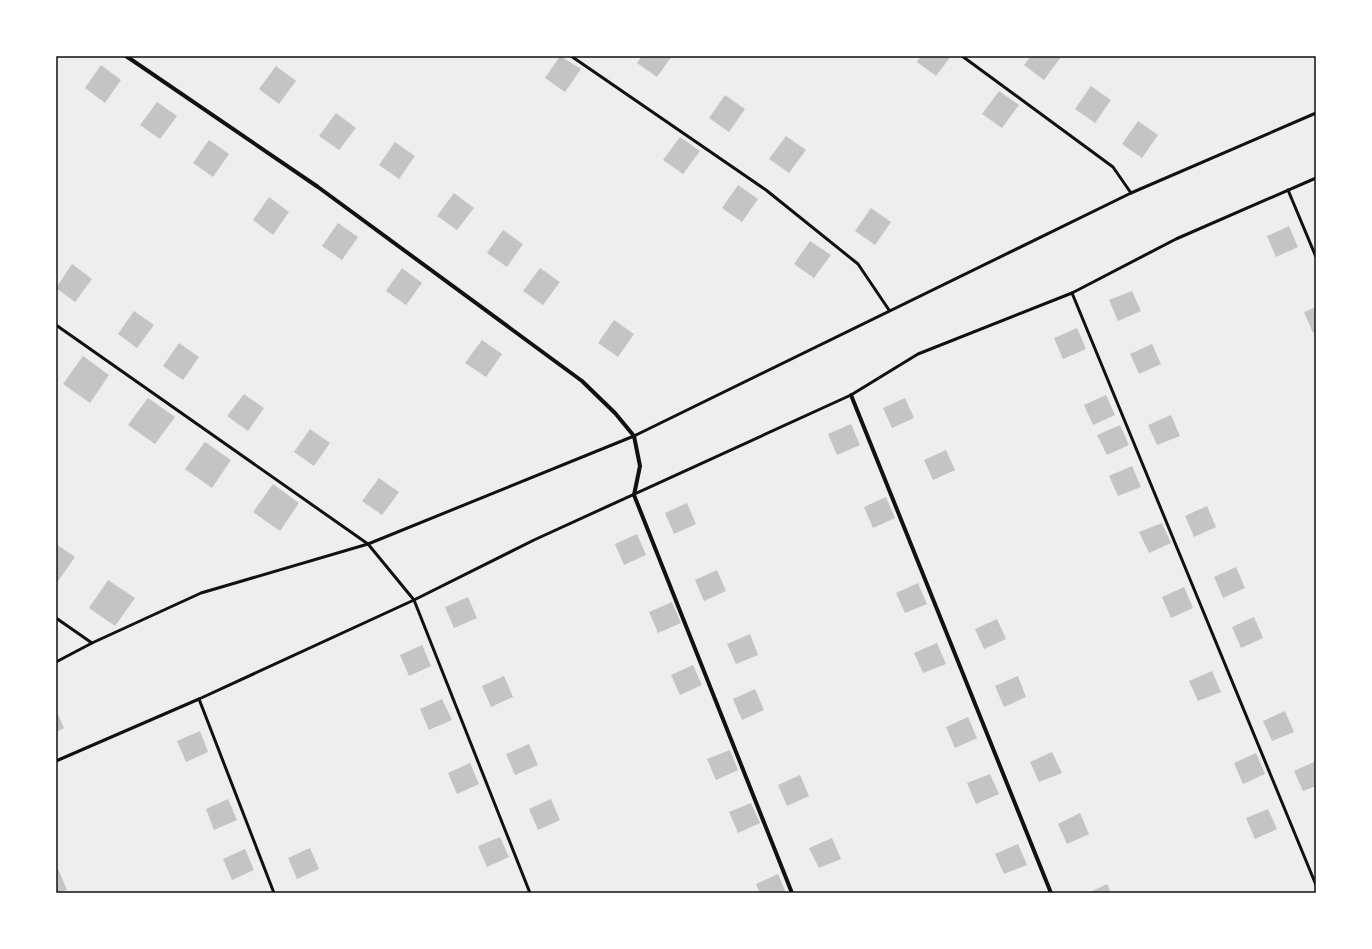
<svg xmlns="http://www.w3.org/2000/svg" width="1372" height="949" viewBox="0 0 1372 949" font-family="Helvetica,sans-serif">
<rect width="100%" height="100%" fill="#fff"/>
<rect fill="#eee" x="56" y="56" width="1260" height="837"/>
<g fill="#c4c4c4">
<polygon points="560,56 581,69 565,92 545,78"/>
<polygon points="642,56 672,56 657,77 637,63"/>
<polygon points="921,56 951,56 936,76 917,62"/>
<polygon points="1031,56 1060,56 1061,57 1044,80 1024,65"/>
<polygon points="101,65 121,80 105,103 85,88"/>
<polygon points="276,66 296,81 279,104 259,89"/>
<polygon points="1091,86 1111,100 1095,123 1075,109"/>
<polygon points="999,91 1019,105 1002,128 982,114"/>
<polygon points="725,95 745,109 729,132 709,118"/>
<polygon points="157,102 177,116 160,139 140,125"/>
<polygon points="336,113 356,128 339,150 319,136"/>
<polygon points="1138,121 1158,135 1142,158 1122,144"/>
<polygon points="786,136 806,150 789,173 769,159"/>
<polygon points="680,137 700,151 683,174 663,160"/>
<polygon points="209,140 229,154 213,177 193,163"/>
<polygon points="395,142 415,156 399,179 379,165"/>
<polygon points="738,185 758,199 742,222 722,208"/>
<polygon points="454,193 474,208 457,230 437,216"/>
<polygon points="269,197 289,212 273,235 253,220"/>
<polygon points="871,208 891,222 875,245 855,231"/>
<polygon points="338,223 358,237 342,260 322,246"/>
<polygon points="1289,226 1298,247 1276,257 1267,236"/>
<polygon points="503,230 523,244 507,267 487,253"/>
<polygon points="810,241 831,255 814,278 794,264"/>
<polygon points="72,264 92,279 75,302 56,288"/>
<polygon points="402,268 422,283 406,305 386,291"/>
<polygon points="540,268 560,282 543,305 523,291"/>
<polygon points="1132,291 1141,311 1118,321 1109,300"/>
<polygon points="1316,307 1316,331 1313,333 1304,312"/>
<polygon points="134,311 154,325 137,348 118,334"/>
<polygon points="614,320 634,334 618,357 598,343"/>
<polygon points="1077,328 1086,349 1063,359 1054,338"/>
<polygon points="482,340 502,354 486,377 465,363"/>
<polygon points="179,343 199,357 183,380 163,366"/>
<polygon points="1152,344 1161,364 1139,374 1130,354"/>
<polygon points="83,356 109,375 90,403 63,384"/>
<polygon points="244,394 264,408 248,431 227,416"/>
<polygon points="1106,395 1115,415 1093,425 1084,405"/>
<polygon points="148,398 175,417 155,444 128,425"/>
<polygon points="905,398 914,418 892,428 883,408"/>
<polygon points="1171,415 1180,436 1157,445 1148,425"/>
<polygon points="851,424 860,445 837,455 828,434"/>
<polygon points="1120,425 1129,445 1107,455 1097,435"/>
<polygon points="310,429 330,443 314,466 294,452"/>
<polygon points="205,442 231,460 212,488 185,469"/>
<polygon points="946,450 955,470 933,480 924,460"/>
<polygon points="1132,466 1141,487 1118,496 1109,476"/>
<polygon points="379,478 399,492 382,515 362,501"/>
<polygon points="273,484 299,503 280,531 253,512"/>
<polygon points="886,497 895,518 873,528 864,507"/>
<polygon points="687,503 696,524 674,534 665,513"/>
<polygon points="1207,506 1216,527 1194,537 1185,516"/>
<polygon points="1162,523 1171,543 1149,553 1139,532"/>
<polygon points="637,534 646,555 624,565 615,544"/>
<polygon points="56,544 75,557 56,584"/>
<polygon points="1236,567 1245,588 1223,598 1214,577"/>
<polygon points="717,570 726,591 704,601 695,580"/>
<polygon points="108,580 135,598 115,626 89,608"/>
<polygon points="918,583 927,604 905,613 896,593"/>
<polygon points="1184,587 1193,608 1171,618 1162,597"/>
<polygon points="468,597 477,618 454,628 445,607"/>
<polygon points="672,602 681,623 658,633 649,612"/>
<polygon points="1254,617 1263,638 1241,648 1232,627"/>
<polygon points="997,619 1006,639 984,649 975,629"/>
<polygon points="750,634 758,655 736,664 727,644"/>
<polygon points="937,643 946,664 923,673 914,653"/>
<polygon points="422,645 431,666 409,676 400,655"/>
<polygon points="693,665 702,685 680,695 671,675"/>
<polygon points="1212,671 1221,692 1198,701 1189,681"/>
<polygon points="504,676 513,697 491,707 482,686"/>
<polygon points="1018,676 1026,697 1004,707 995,686"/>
<polygon points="755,689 764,710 742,720 733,699"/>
<polygon points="442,699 452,720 429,730 420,709"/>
<polygon points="56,710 64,728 56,732"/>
<polygon points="1285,711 1294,732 1272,741 1263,721"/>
<polygon points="968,717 977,738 955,748 946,727"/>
<polygon points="200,731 208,752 186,762 177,741"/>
<polygon points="529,744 538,765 515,775 506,754"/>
<polygon points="730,750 738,770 716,780 707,759"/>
<polygon points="1052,752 1062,773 1039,782 1030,762"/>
<polygon points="1256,753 1265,774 1243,784 1234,763"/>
<polygon points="1316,761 1316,786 1303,791 1294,771"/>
<polygon points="470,763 479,784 457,794 448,773"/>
<polygon points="990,774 999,794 976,804 967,783"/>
<polygon points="800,775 809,796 787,806 778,785"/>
<polygon points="228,799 237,820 214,830 206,809"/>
<polygon points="551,799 560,820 538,830 529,809"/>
<polygon points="751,803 760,823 738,833 729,812"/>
<polygon points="1268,809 1277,829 1255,839 1246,818"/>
<polygon points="1080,813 1089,834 1067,844 1058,824"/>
<polygon points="500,837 509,857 487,867 478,846"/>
<polygon points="832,838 841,859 819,868 809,848"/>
<polygon points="1018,844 1027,865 1004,874 995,854"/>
<polygon points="310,848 319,869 297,879 288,858"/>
<polygon points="245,849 254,870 232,880 223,859"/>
<polygon points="58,869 67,890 56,893 56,870"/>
<polygon points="778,874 786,893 760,893 756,884"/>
<polygon points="1107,884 1111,893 1088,893"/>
</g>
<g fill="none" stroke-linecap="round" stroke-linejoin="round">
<g stroke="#111" stroke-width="3">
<polyline points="571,56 766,190 858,264 889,310"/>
<polyline points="962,56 1113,167 1131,193"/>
<polyline points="1288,190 1316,257"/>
<polyline points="1072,293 1316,885"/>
<polyline points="56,325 368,544 414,600 530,893"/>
<polyline points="56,618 92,643"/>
<polyline points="56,662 92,643 201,593 368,544 634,436 1131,193 1316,113"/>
<polyline points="199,699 274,893"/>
<polyline points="56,761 199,699 414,600 534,540 851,395 918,354 1072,293 1176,239 1316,178"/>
</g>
<g stroke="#111" stroke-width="4">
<polyline points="126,56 318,187 582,381 615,413 634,436 640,466 634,495 792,893"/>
<polyline points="851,395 1051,893"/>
</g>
</g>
<rect width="1372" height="949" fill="none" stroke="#ffffff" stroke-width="114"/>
<rect x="57" y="57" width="1258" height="835" fill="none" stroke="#111" stroke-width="1.5"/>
</svg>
